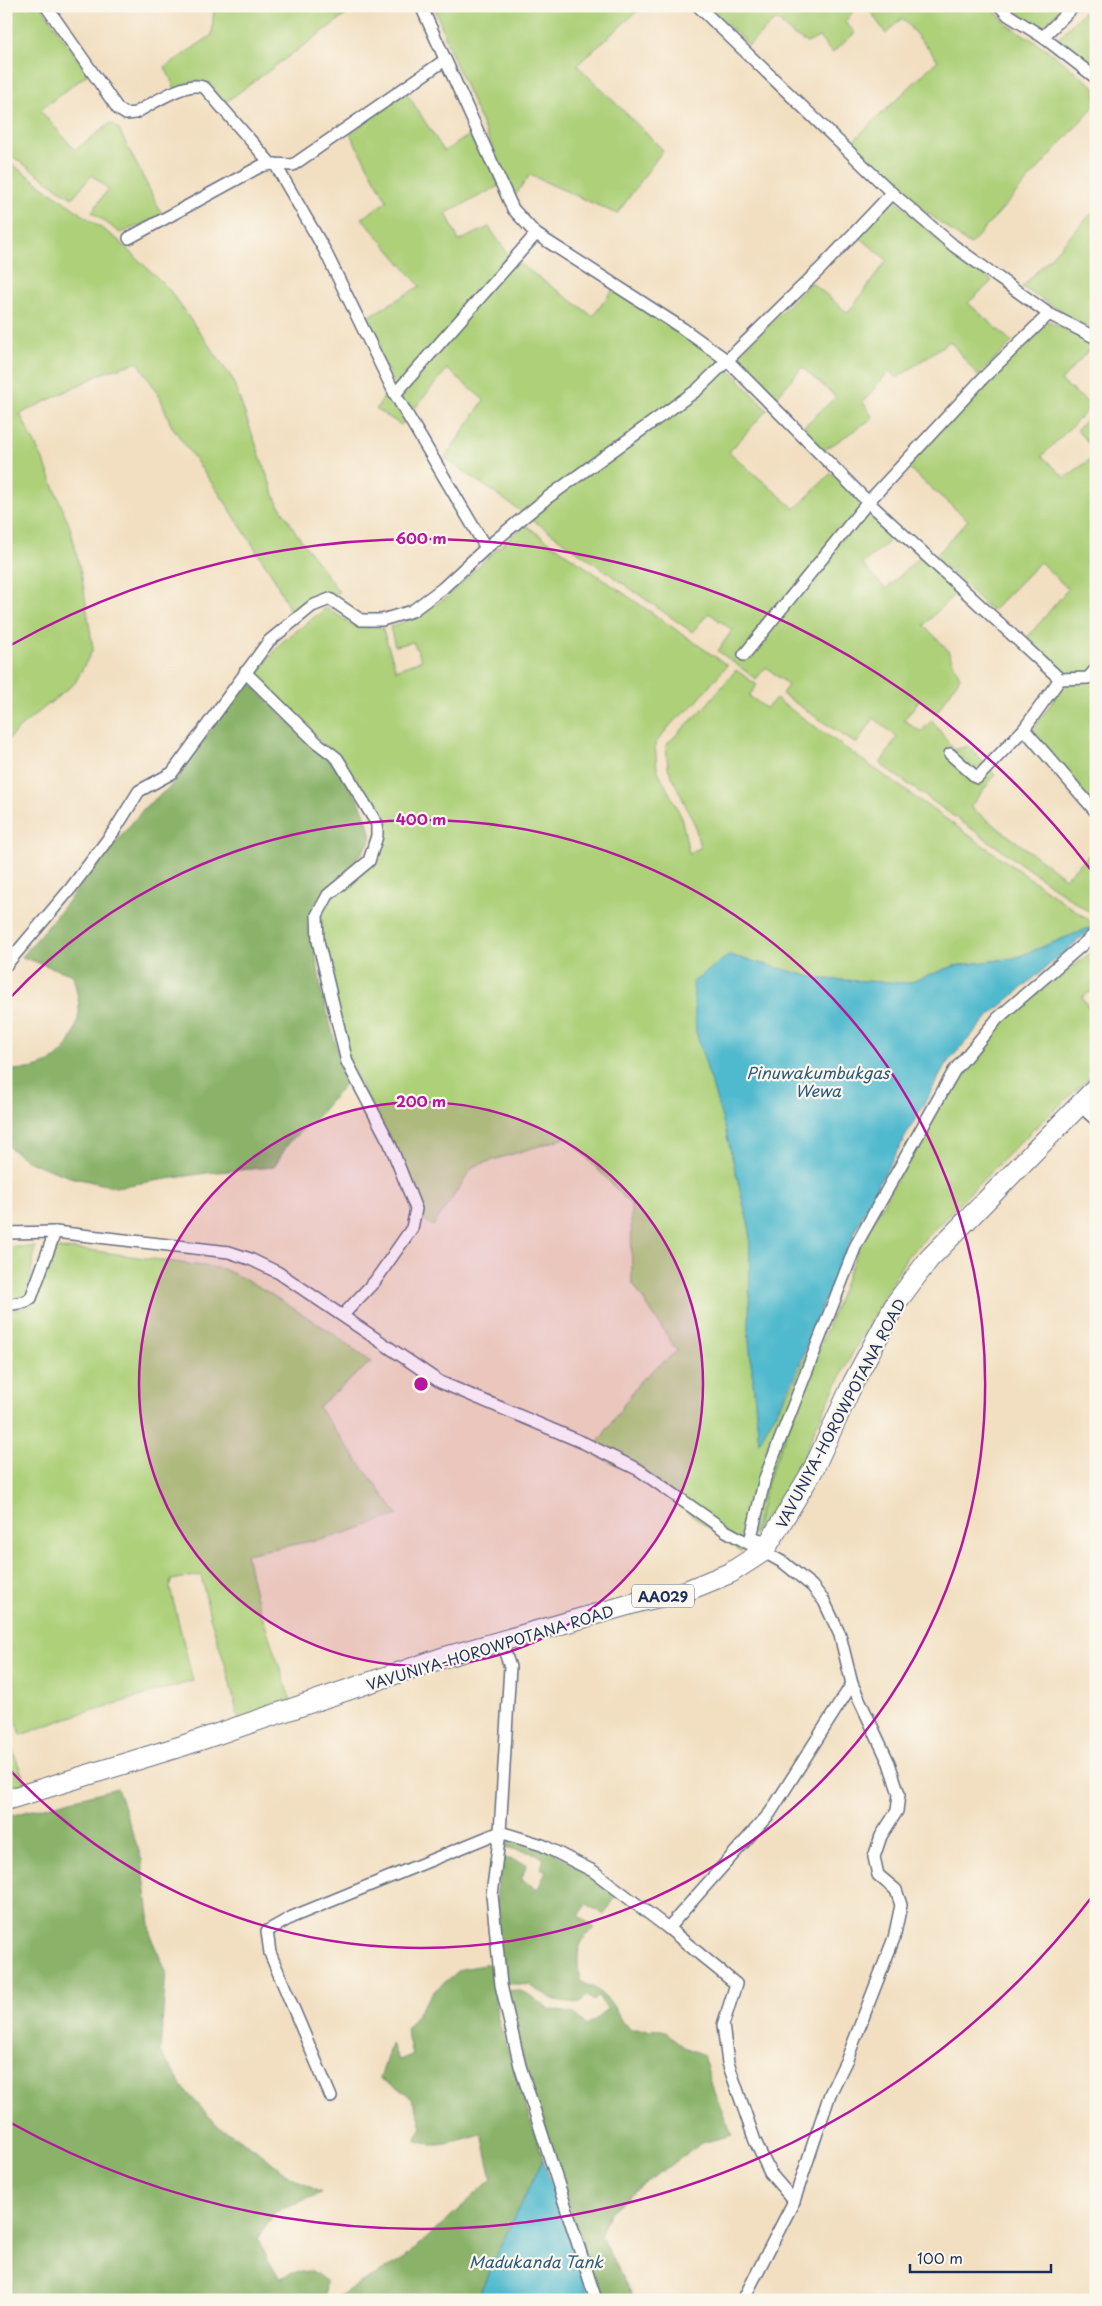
<svg xmlns="http://www.w3.org/2000/svg" width="1102" height="2306" viewBox="0 0 1102 2306" font-family="'Playpen Sans',sans-serif">
<rect width="100%" height="100%" fill="#fbf7ec"/>
<filter id="ink" filterUnits="userSpaceOnUse"><feTurbulence type="fractalNoise" baseFrequency=".02" numOctaves="2"/><feDisplacementMap in="SourceGraphic" scale="10" xChannelSelector="R" yChannelSelector="G"/><feConvolveMatrix kernelMatrix="1 2 1 2 8 2 1 2 1" color-interpolation-filters="sRGB"/></filter>
<filter id="wash" filterUnits="userSpaceOnUse"><feTurbulence type="fractalNoise" baseFrequency=".0096" numOctaves="4" result="noise"/><feDisplacementMap in="SourceGraphic" scale="20" xChannelSelector="R" yChannelSelector="G"/><feGaussianBlur stdDeviation="1.12" result="paint"/><feColorMatrix in="noise" values="0 0 0 0 0 0 0 0 0 0 0 0 0 0 0 0 0 1.4 0 .05"/><feComposite in="paint" operator="in"/></filter>
<g filter="url(#wash)">
<rect width="100%" height="100%" fill="#f2dfc1"/>
<g fill="#add079" stroke="#64806c">
<polygon points="14,6 41,6 88,74 40,110 75,150 111,123 118,128 163,216 120,233 92,212 108,189 92,175 72,198 6,152 6,11"/>
<polygon points="214,6 358,6 223,104 207,86 199,80 175,89 165,67 212,35"/>
<polygon points="434,6 643,6 577,65 663,150 617,214 530,175 514,197 451,53"/>
<polygon points="708,6 857,6 845,22 855,33 832,53 819,37 807,43 793,35 776,19 749,45"/>
<polygon points="867,6 990,6 1008,25 1045,48 1096,88 1096,104 970,245 912,201 852,142 938,60 902,18 886,34"/>
<polygon points="1008,6 1064,6 1042,31"/>
<polygon points="1089,6 1096,6 1096,69 1058,39"/>
<polygon points="406,92 444,151 475,132 499,186 446,213 459,241 489,227 510,257 593,316 614,288 722,361 767,410 729,452 795,509 831,473 896,536 862,564 886,589 921,555 957,592 924,625 947,649 960,677 936,714 920,699 904,720 921,732 932,720 954,750 968,746 995,775 970,807 1065,878 1096,848 1096,917 880,764 897,737 874,718 856,744 782,694 788,685 766,667 756,679 718,651 732,630 709,613 692,632 445,458 484,400 447,369 401,425 376,409 393,383 363,320 420,286 362,218 387,201 350,134"/>
<polygon points="6,160 118,240 168,288 232,378 276,500 297,534 339,592 317,600 293,617 274,578 227,505 171,425 160,397 138,362 103,373 20,414 45,464 71,530 82,578 93,649 75,683 19,728 6,742"/>
<polygon points="893,197 950,251 992,281 968,303 1012,342 978,376 950,341 897,378 889,371 863,402 873,418 823,451 801,429 836,397 802,367 774,400 735,359 811,282 848,313 887,260 857,235"/>
<polygon points="1096,209 1096,333 1022,287"/>
<polygon points="1049,321 1093,345 1061,381 1092,406 1042,456 1065,478 1096,455 1096,821 1027,738 1067,681 1026,639 1068,589 1040,562 992,611 935,557 968,520 907,467 988,381"/>
<polygon points="1096,408 1096,453 1077,430"/>
<polygon points="525,525 727,665 694,705 672,723 655,744 657,769 681,816 689,853 700,848 695,825 668,768 666,745 703,709 736,670 757,685 749,696 766,708 776,699 1096,925 1015,958 954,966 908,983 820,979 729,955 726,1132 750,1231 749,1341 759,1441 795,1381 826,1306 826,1316 750,1540 741,1552 642,1477 591,1453 640,1381 677,1351 632,1282 631,1205 568,1137 474,1166 433,1226 420,1217 408,1176 349,1062 321,938 321,916 328,900 363,871 381,823 320,741 255,677 281,643 326,608 359,628 382,627 396,670 422,660 413,642 395,646 390,627 416,617 447,597 490,555"/>
<polygon points="1096,949 1096,992 1093,990 1082,997 1092,1013 1096,1009 1096,1072 1021,1141 906,1258 852,1354 815,1428 801,1464 760,1538 754,1535 768,1480 859,1246 957,1074 1000,1021"/>
<polygon points="6,1247 35,1247 28,1296 6,1301"/>
<polygon points="45,1248 95,1251 224,1269 256,1285 331,1332 371,1362 318,1407 398,1515 336,1536 246,1554 255,1595 292,1704 239,1721 226,1667 210,1617 201,1575 171,1580 170,1588 193,1681 67,1718 21,1735 6,1692 6,1312 21,1309 35,1298"/>
<polygon points="6,1733 26,1784 6,1790"/>
</g>
<g fill="#8ab269" stroke="#527064">
<path d="M 248,679 C 289,731 362,768 371,840 L 359,857 L 315,903 L 312,933 L 322,994 L 341,1064 L 350,1078 L 318,1116 L 290,1141 L 274,1167 L 206,1173 L 115,1187 L 70,1177 L 27,1161 L 6,1145 L 6,1069 C 47,1074 73,1054 79,1013 C 80,1002 75,986 73,975 L 22,957 L 145,807 L 170,787 Z"/>
<polygon points="117,1788 142,1860 152,1940 166,1971 160,2052 185,2090 219,2127 258,2151 285,2173 321,2193 275,2212 258,2239 267,2261 281,2278 292,2273 312,2271 326,2281 325,2300 6,2300 6,1817"/>
<path d="M 501,1834 L 550,1850 L 618,1893 L 604,1915 L 587,1904 L 579,1916 L 595,1928 C 574,1943 577,1959 580,1981 L 596,1989 L 612,2004 L 622,2022 L 630,2029 L 663,2030 L 684,2047 L 703,2055 L 714,2092 L 732,2135 L 702,2143 L 637,2189 L 609,2213 L 600,2236 L 635,2300 L 599,2300 L 532,2095 L 505,1991 L 518,1990 L 529,1995 L 548,2009 L 575,2014 L 587,2026 L 608,2009 L 598,1997 L 594,2001 L 587,1996 L 580,2003 L 557,2001 L 529,1985 L 502,1983 L 496,1900 L 501,1857 L 527,1864 L 521,1880 L 538,1889 L 546,1871 L 540,1868 L 544,1859 L 537,1854 L 500,1846 Z"/>
<path d="M 491,1964 L 497,2016 L 543,2159 L 496,2255 L 477,2300 L 332,2300 L 405,2258 L 492,2179 L 482,2134 C 461,2139 435,2150 415,2140 L 422,2127 C 413,2095 410,2093 380,2079 L 391,2044 L 399,2060 L 412,2055 L 406,2029 L 433,1992 L 461,1969 Z"/>
</g>
<g fill="#50b9cd" stroke="#367496">
<polygon points="1096,925 988,1017 947,1063 870,1199 823,1304 794,1379 759,1442 749,1341 750,1231 726,1132 696,1032 693,982 729,955 820,979 908,983 954,966 1015,958"/>
<polygon points="543,2159 590,2300 477,2300 496,2255"/>
</g>
</g>
<g filter="url(#ink)">
<g fill="none" stroke-linecap="round" stroke-linejoin="round">
<defs>
<g id="street">
<path d="M 46,6 L 118,109 L 126,114 L 135,113 C 152,104 188,79 205,88 L 271,164 L 293,165 L 445,60"/>
<polyline points="421,6 513,209 536,234 682,328 728,361 868,502 1060,679 1024,729 1096,812"/>
<polyline points="698,6 892,193 954,246 1049,314 1096,338"/>
<polyline points="1000,6 1008,15 1043,37 1096,78"/>
<polyline points="1043,37 1074,6"/>
<polyline points="275,164 324,249 395,394 486,548"/>
<polyline points="129,238 261,166 271,164"/>
<polyline points="395,394 536,234"/>
<polyline points="744,655 868,502 983,378 1049,314"/>
<polyline points="245,672 316,742 337,758 377,824 377,836 369,861 328,895 317,915 318,941 347,1062 390,1144 416,1209 412,1228 375,1281 343,1315"/>
<polyline points="1060,679 1088,678 1096,669"/>
<polyline points="950,754 977,778 1024,729"/>
<polyline points="6,965 71,888 114,831 139,791 172,773 269,641 312,606 330,599 361,620 382,620 412,611 443,588 486,548 547,498 697,390 822,267 892,193"/>
<polyline points="1079,1105 1096,1120"/>
<polyline points="6,1233 55,1232 229,1252 250,1259 279,1273 440,1382 584,1443 639,1470 726,1531 784,1563 812,1586 824,1601 840,1635 852,1684 889,1763 899,1794 897,1811 881,1836 874,1857 878,1875 896,1890 901,1905 894,1938 847,2059 830,2094 794,2201 743,2300"/>
<polyline points="6,1305 25,1302 31,1298 55,1232"/>
<polyline points="771,1543 751,1537 765,1478 856,1245 954,1071 998,1018 1096,933"/>
<polyline points="501,1641 510,1667 500,1832 492,1895 501,1985 520,2066 596,2300"/>
<polyline points="668,1928 770,1813 852,1684"/>
<polyline points="331,2097 270,1953 267,1931 292,1917 500,1832 542,1845 593,1871 668,1928 736,1984 723,2025 728,2063 755,2141 770,2173 794,2201"/>
</g>
<polyline id="highway" points="6,1800 182,1746 445,1657 642,1601 686,1591 730,1573 764,1551 813,1470 853,1383 896,1303 929,1259 1096,1088"/>
</defs>
<use href="#street" stroke="#666d81" stroke-width="14"/>
<use href="#highway" stroke="#666d81" stroke-width="22"/>
<use href="#street" stroke="#fff" stroke-width="11"/>
<use href="#highway" stroke="#fff" stroke-width="20"/>
</g>
</g>
<circle cx="421" cy="1384" r="282" fill="#b5179e" fill-opacity=".12"/>
<g fill="none" stroke="#b5179e" stroke-width="2.5">
<circle cx="421" cy="1384" r="282"/>
<path d="M9 999A564 564 0 1 1 9 1769"/>
<path d="M1091 1898A845 845 0 0 1 11 2123M11 645A845 845 0 0 1 1091 870"/>
</g>
<g text-anchor="middle" dominant-baseline="central" stroke-width="4.5" stroke-linejoin="round" paint-order="stroke">
<rect fill="#fbf7ec" stroke="#5e6b89" stroke-width="1" x="632" y="1584.5" width="62" height="23" rx="4"/>
<g font-size="14" font-weight="bold" fill="#1b2f5e">
<text x="663" y="1596">AA029</text>
</g>
<g font-size="15" fill="#1b2f5e" stroke="#fbf7ec">
<text transform="translate(840 1413) rotate(-62)">VAVUNIYA-HOROWPOTANA ROAD</text>
<text transform="translate(490 1647) rotate(-17)">VAVUNIYA-HOROWPOTANA ROAD</text>
</g>
<g font-size="16" font-style="italic" fill="#2b587f" stroke="#fbf7ec">
<text x="818" y="1072">Pinuwakumbukgas<tspan x="818" dy="18">Wewa</tspan></text>
<text x="536" y="2261">Madukanda Tank</text>
</g>
</g>
<circle cx="421" cy="1384" r="8" fill="#b5179e" stroke="#fbf7ec" stroke-width="2.5"/>
<g font-size="15" text-anchor="middle" font-weight="bold" fill="#b5179e" stroke="#fbf7ec" stroke-width="4.5" stroke-linejoin="round" paint-order="stroke">
<text x="421" y="544">600 m</text>
<text x="421" y="825">400 m</text>
<text x="421" y="1107">200 m</text>
</g>
<rect width="1102" height="2306" fill="none" stroke="#fbf7ec" stroke-width="25"/>
<path d="M910 2264v8h141v-8" fill="none" stroke="#1b2f5e" stroke-width="2.5"/>
<text x="917" y="2264" font-size="15" fill="#1b2f5e" stroke="#fbf7ec" stroke-width="4" paint-order="stroke">100 m</text>
</svg>
